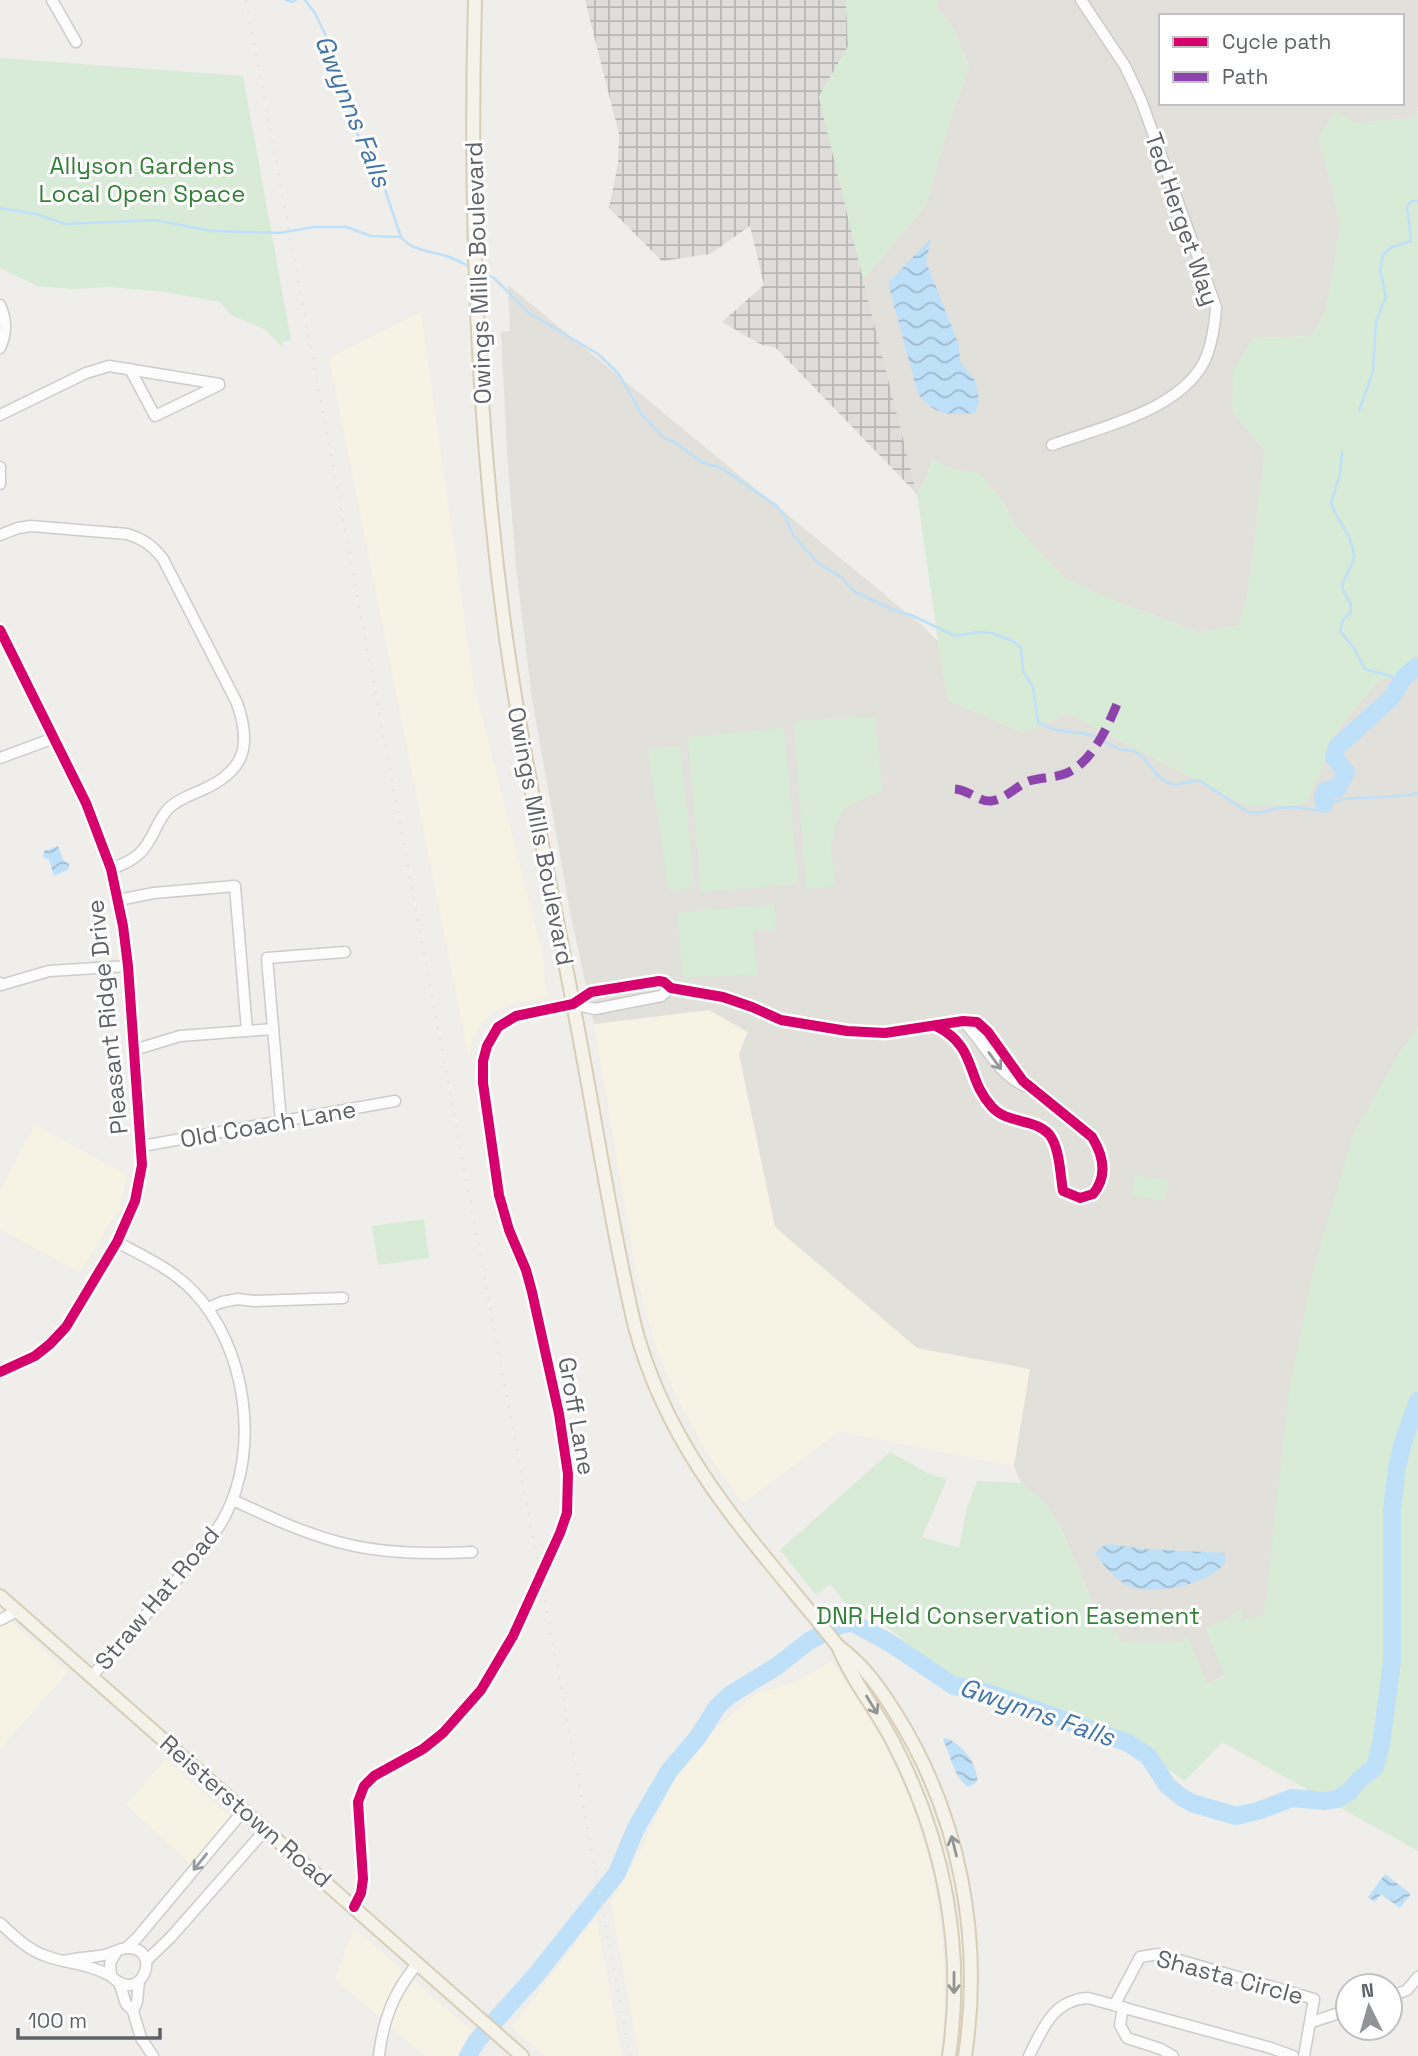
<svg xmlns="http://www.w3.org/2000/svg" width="1418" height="2056" viewBox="0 0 1418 2056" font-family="'Space Grotesk',sans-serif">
<defs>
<pattern id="industrial-grid" width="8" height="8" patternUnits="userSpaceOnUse" patternTransform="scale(1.75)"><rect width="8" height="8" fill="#dfddda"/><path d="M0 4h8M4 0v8" fill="none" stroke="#b8b7b5"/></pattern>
<pattern id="water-waves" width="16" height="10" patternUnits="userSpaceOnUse" patternTransform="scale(1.75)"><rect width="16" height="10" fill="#bfe0f9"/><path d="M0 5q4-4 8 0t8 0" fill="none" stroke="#9eb9cd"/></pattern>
</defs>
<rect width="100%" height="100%" fill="#efeeea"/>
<g fill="#f7f3e4">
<polygon points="421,312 473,682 542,952 547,998 513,1003 492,1013 482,1022 473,1036 469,1058 329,358"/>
<polygon points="709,1010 748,1033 744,1040 917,1348 1030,1369 1014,1466 839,1431 743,1503 707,1453 675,1394 655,1345 637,1276 594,1024"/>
<polygon points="35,1125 127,1175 120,1207 80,1272 0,1229 0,1190"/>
<polygon points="0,1612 68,1672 0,1749"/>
<polygon points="832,1661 859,1701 881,1737 911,1803 923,1838 933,1874 943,1949 944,2018 940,2056 639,2056 611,1903 639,1854 674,1778 706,1738 757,1693 794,1683"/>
<polygon points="166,1759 229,1816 228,1820 191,1864 126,1805"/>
<polygon points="596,1917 622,2056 545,2056 512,2027"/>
<polygon points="354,1928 471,2030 458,2056 425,2056 335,1979"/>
</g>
<polygon fill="url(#industrial-grid)" points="585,0 846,0 848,46 819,97 917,494 775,347 762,345 722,322 764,285 750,226 710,254 662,261 609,208 618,164 619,134"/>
<g fill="#e2e0da" fill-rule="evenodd">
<path d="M 940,0 L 1418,0 L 1418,111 L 1412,118 L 1356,123 L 1319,137 L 1341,225 L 1326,310 L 1312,336 L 1253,338 L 1232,411 L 1265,451 L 1249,589 L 1239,626 L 1199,632 L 1114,601 L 1064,578 L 1014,525 L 1003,501 L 978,473 L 947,468 L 933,459 L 924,483 L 917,494 L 863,280 L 926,205 L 949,123 L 969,67 L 953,28 L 936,6 ZM 1161,16 L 1402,16 L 1402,103 L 1161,103 Z"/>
<polygon points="508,285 918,622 938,641 948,700 1022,732 1069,714 1247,806 1305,804 1340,726 1378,681 1418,669 1418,1027 1397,1057 1264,1617 1248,1618 1242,1623 1242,1609 1228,1619 1206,1628 1225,1676 1207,1684 1180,1641 1122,1641 1091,1599 1061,1528 1043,1501 1021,1483 1014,1466 1030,1369 917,1348 775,1227 739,1054 748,1032 709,1010 594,1024 570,911 532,699 516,567 507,452 501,332 510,331"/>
</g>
<g fill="#d8ebd6">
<polygon points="846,0 940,0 936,7 953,28 969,67 949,123 926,205 863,280 819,97 848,46"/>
<polygon points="0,58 243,76 291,340 282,342 283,348 264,329 231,315 220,302 166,292 111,287 72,289 37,286 0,268"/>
<polygon points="1335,110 1356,123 1412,118 1418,111 1418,669 1378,681 1340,726 1305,804 1247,806 1069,714 1022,732 948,700 938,641 917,494 924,483 933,459 947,468 978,473 1003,501 1014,525 1065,578 1114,601 1198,632 1239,626 1249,589 1265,451 1232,411 1233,371 1253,338 1312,336 1326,310 1341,225 1319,137"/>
<polygon points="875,717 882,790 846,807 836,822 831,847 835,886 806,889 794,721"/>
<polygon points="784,728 798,884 701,892 688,737"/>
<polygon points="680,746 695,888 669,890 648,749"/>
<polygon points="774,904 776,929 753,930 757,975 683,977 677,913"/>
<polygon points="1418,1027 1418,1851 1222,1742 1185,1781 1140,1750 1099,1728 994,1697 955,1692 899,1636 866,1613 855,1615 830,1584 816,1595 780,1550 890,1452 927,1473 947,1479 922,1537 959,1548 966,1511 977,1481 1021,1483 1043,1501 1061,1528 1091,1599 1122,1641 1180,1641 1188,1637 1207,1684 1225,1677 1206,1628 1228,1619 1243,1608 1242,1622 1248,1618 1264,1616 1289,1392 1313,1271 1353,1135 1397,1057"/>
<polygon points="1135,1175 1168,1181 1164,1201 1132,1195"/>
<polygon points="424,1219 429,1258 378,1265 372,1226"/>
</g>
<g fill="url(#water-waves)">
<path d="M 931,238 L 926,262 L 959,345 L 960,361 L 976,382 L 979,403 L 975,413 C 948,415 936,416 918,394 L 888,283 Z"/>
<polygon points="58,846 63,860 69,864 68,870 54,876 49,860 43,857 44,851"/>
<path d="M 1108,1544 L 1144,1549 L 1225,1553 L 1225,1563 C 1209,1584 1157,1595 1132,1587 C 1116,1582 1105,1566 1095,1554 L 1100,1548 Z"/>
<path d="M 945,1738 C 961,1742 979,1765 977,1782 L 968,1787 C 953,1777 951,1755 943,1740 Z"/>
<polygon points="1385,1874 1411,1894 1400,1908 1381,1894 1375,1902 1368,1897"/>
</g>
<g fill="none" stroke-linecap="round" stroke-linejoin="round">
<g stroke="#bfe0f9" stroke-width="2.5">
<polyline points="286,0 292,2 296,0"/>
<path d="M 305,0 L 315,13 L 332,49 L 355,130 L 377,166 L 401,237 C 415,253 431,250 449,257 C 457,260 464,264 471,267"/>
<polyline points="0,208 36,214 65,224 155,220 212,231 279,233 314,227 346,227 371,236 400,237"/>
<path d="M 480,271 L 494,278 L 529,313 L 598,354 L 619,374 L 641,414 L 664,438 L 676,443 L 701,462 L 721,468 L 777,506 L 785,516 L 793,535 L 818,563 L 841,577 L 855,592 L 894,610 L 911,615 L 955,636 L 978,632 L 991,633 L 1013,641 L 1021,648 L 1023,671 L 1033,687 L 1038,722 C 1055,734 1072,730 1091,735 C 1100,738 1107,743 1115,747 C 1121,751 1130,749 1136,752 C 1150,759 1156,782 1173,784 C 1182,786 1190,779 1200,781 L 1248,812 L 1258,813 L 1279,808 L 1294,807 L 1316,810 C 1341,791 1388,801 1418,793"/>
<polyline points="1359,411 1373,371 1376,321 1386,297 1380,270 1383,255 1392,247 1411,241 1407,206 1412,201 1418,201"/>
<path d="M 1342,452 L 1340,474 L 1331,503 C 1337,521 1352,535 1354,554 C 1355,566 1339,582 1343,590 C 1345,594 1349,600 1351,604 L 1350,614 L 1344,618 L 1340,631 L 1354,648 L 1365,669 L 1397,678 L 1399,688"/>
</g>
<g stroke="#bfe0f9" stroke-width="18">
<polyline points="1324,804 1323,796 1326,790 1337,789 1346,772 1334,757 1337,747 1391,698 1405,676 1418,666"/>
<polyline points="468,2056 476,2042 536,1975 617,1873 636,1828 669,1771 698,1737 717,1707 730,1695 777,1666 809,1641 842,1624 853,1623 890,1643 954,1686 980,1690 1128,1743 1148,1756 1167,1785 1180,1796 1192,1803 1236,1816 1258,1811 1292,1798 1324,1801 1337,1799 1349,1792 1360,1779 1375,1767 1381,1744 1392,1663 1392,1510 1397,1468 1402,1445 1418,1401"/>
</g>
<defs>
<g id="minor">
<polyline points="52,0 76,42"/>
<path d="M 0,305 C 7,320 7,333 0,348"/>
<polyline points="130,369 155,416 219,385"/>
<polyline points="0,415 86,373 109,366 219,384"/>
<path d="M 1052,445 C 1101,427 1187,409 1207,355 C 1213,339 1215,323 1216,307 L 1141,100 L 1125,66 L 1081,0"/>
<polyline points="0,467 0,484"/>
<path d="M 0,535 L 18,528 L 31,526 L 127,534 C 143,539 152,545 163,559 L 237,703 C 252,746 245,771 202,790 C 191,795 178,799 169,808 C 156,821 153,841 140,853 C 132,861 121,865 111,869"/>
<polyline points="0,630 86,803 111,869 123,926 128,966 142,1165 135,1201 117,1242 66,1327 50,1344 35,1356 0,1372"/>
<polyline points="0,758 54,738"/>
<polyline points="118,900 154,893 235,886 247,1031"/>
<polyline points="0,983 1,985 49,971 128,966"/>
<polyline points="573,1004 595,1009 661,996 671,988"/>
<path d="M 963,1021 C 984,1042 997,1074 1025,1086"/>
<polyline points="134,1050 180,1036 273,1029"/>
<polyline points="281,1121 267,958 345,952"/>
<polyline points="142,1146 395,1101"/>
<polyline points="208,1308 222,1302 238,1299 254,1301 343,1298"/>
<path d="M 233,1500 C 267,1516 301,1532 338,1542 C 381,1554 428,1554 472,1552"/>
<polyline points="0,1620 17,1611"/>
<path d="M 92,1676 C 117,1648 141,1620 166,1592 C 187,1568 210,1544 225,1516 C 261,1448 246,1346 193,1291 C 172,1269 143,1256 117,1242"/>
<path d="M 354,1907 L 361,1893 L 363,1879 L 358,1802 L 364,1786 L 374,1776 L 423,1749 L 443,1733 L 481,1690 L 513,1636 L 560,1533 L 567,1513 L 568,1474 L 559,1414 L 532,1292 L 526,1270 L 509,1230 L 499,1195 L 483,1083 L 483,1061 L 487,1046 L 498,1027 L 516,1016 L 573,1004 L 591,992 L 659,981 L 664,982 L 671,988 L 723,997 L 752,1007 L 781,1020 L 847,1031 L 885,1033 L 963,1021 L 977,1022 L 988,1032 L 1023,1081 L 1092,1137 C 1103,1155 1108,1176 1093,1194 L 1080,1198 L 1063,1191 C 1060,1174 1060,1148 1049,1134 C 1034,1118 1007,1124 992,1107 C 965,1078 978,1047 936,1026"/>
<path d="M 0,1923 C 14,1936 28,1950 46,1956 C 68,1964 90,1964 111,1976"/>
<polyline points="127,1947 137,1938 244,1810"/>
<path d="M 64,1961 C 79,1957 94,1958 108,1954 C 115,1952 122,1947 129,1948 C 163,1949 141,2007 111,1976 L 110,1963 L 117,1951"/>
<polyline points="146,1961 171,1937 266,1829"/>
<polyline points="119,1982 126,2004 133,2011 141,2038 153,2056"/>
<polyline points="1390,1997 1407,1990 1418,1977"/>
<polyline points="1115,2004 1140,1957 1158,1954 1314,1999 1304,2056"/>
<polyline points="1123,2007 1120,2025 1127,2038 1161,2049 1173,2056"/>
<polyline points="133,2011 137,2002 139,1981"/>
<polyline points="1312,2022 1348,2010"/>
<path d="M 379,2056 C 383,2019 394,1992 417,1964"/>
<path d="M 1029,2056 C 1043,2028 1053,2000 1088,1998 L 1271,2048 L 1293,2056"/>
</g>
<g id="major">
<path d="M 475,0 C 469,214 477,427 506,638 C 524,763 551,886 574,1009 C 595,1115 610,1222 635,1327 C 671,1460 755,1542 838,1646 C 863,1664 880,1688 896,1714 C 960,1816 983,1938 965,2056"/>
<polyline points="0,1596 522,2056"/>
<path d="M 838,1646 C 852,1681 877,1710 894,1744 C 944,1841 965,1948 949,2056"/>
</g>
</defs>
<use href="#minor" stroke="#cbcccc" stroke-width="13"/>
<use href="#major" stroke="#d7ceb8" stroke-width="16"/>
<use href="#minor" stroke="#fdfcfc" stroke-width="10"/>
<use href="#major" stroke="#f4f2e9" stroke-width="12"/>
<polyline stroke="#e4e4e4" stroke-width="2.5" stroke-dasharray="2 9" stroke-linecap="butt" points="246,0 630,2056"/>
<path stroke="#8e44ad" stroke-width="9" stroke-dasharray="18 9" stroke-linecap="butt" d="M 955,789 C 969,790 979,802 991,801 C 1006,799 1016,786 1029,781 C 1042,777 1055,778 1067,773 C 1092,762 1107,728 1117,704"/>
<defs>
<g id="cycleway">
<polyline points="0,630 86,803 111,869 123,926 128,966 142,1165 135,1201 117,1242 66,1327 50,1344 35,1356 0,1372"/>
<path d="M 354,1907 L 361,1893 L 363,1879 L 358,1802 L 364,1786 L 374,1776 L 423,1749 L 443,1733 L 481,1690 L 513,1636 L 560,1533 L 567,1513 L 568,1474 L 559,1414 L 532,1292 L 526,1270 L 509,1230 L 499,1195 L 483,1083 L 483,1061 L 487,1046 L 498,1027 L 516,1016 L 573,1004 L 591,992 L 659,981 L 664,982 L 671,988 L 723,997 L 752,1007 L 781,1020 L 847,1031 L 885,1033 L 963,1021 L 977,1022 L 988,1032 L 1023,1081 L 1092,1137 C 1103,1155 1108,1176 1093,1194 L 1080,1198 L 1063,1191 C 1060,1174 1060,1148 1049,1134 C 1034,1118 1007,1124 992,1107 C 965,1078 978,1047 936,1026"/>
</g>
</defs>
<use href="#cycleway" stroke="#fff" stroke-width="15"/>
<use href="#cycleway" stroke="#d6006c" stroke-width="10"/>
</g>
<defs><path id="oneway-shaft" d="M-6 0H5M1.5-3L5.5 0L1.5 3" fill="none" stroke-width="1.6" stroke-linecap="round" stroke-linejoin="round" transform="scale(1.75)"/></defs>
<g stroke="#96999c">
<use href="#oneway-shaft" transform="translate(995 1061) rotate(54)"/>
<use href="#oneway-shaft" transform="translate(200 1862) rotate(129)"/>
</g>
<g stroke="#939595">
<use href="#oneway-shaft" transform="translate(872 1705) rotate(58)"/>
<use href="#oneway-shaft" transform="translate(954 1846) rotate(-104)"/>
<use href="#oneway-shaft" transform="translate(954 1983) rotate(90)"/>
</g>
<g text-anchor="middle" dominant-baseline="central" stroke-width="6" stroke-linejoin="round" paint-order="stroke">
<g font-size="24" fill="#348238" stroke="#fff">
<text x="142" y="165">Allyson Gardens<tspan x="142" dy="28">Local Open Space</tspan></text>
<text x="1008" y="1615">DNR Held Conservation Easement</text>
</g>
<g font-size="24" fill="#5f6368" stroke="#fff">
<text transform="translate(1182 219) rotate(71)">Ted Herget Way</text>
<text transform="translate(478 273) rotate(-92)">Owings Mills Boulevard</text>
<text transform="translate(541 836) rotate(79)">Owings Mills Boulevard</text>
<text transform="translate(107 1017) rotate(-96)">Pleasant Ridge Drive</text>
<text transform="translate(268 1124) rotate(-10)">Old Coach Lane</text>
<text transform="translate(577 1416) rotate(80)">Groff Lane</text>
<text transform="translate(157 1598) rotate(-50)">Straw Hat Road</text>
<text transform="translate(246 1811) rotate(41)">Reisterstown Road</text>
<text transform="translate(1230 1977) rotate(15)">Shasta Circle</text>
</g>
<g font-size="26" font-style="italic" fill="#4174aa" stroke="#fff">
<text transform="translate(353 111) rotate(68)">Gwynns Falls</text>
<text transform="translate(1037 1712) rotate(19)">Gwynns Falls</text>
</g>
</g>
<rect x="1159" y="14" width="245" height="91" fill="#ffffff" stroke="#bfc1c3" stroke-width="2"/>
<rect x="1173" y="37" width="35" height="10" fill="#d6006c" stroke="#bfc1c3" stroke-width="2"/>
<text x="1222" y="49" font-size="21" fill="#5f6368">Cycle path</text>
<rect x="1173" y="72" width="35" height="10" fill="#8e44ad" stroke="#bfc1c3" stroke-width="2"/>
<text x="1222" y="84" font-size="21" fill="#5f6368">Path</text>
<g transform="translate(1369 2007) rotate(355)"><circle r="33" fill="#ffffff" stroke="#bfc1c3" stroke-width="2"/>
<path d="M0-5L12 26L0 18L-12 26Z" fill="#919496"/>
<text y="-10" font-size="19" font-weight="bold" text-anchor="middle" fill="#5f6368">N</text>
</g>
<path d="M18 2028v10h142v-10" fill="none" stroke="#5f6368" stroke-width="3.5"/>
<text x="28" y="2028" font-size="21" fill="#5f6368" stroke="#ffffff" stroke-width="5" paint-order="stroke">100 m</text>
</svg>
